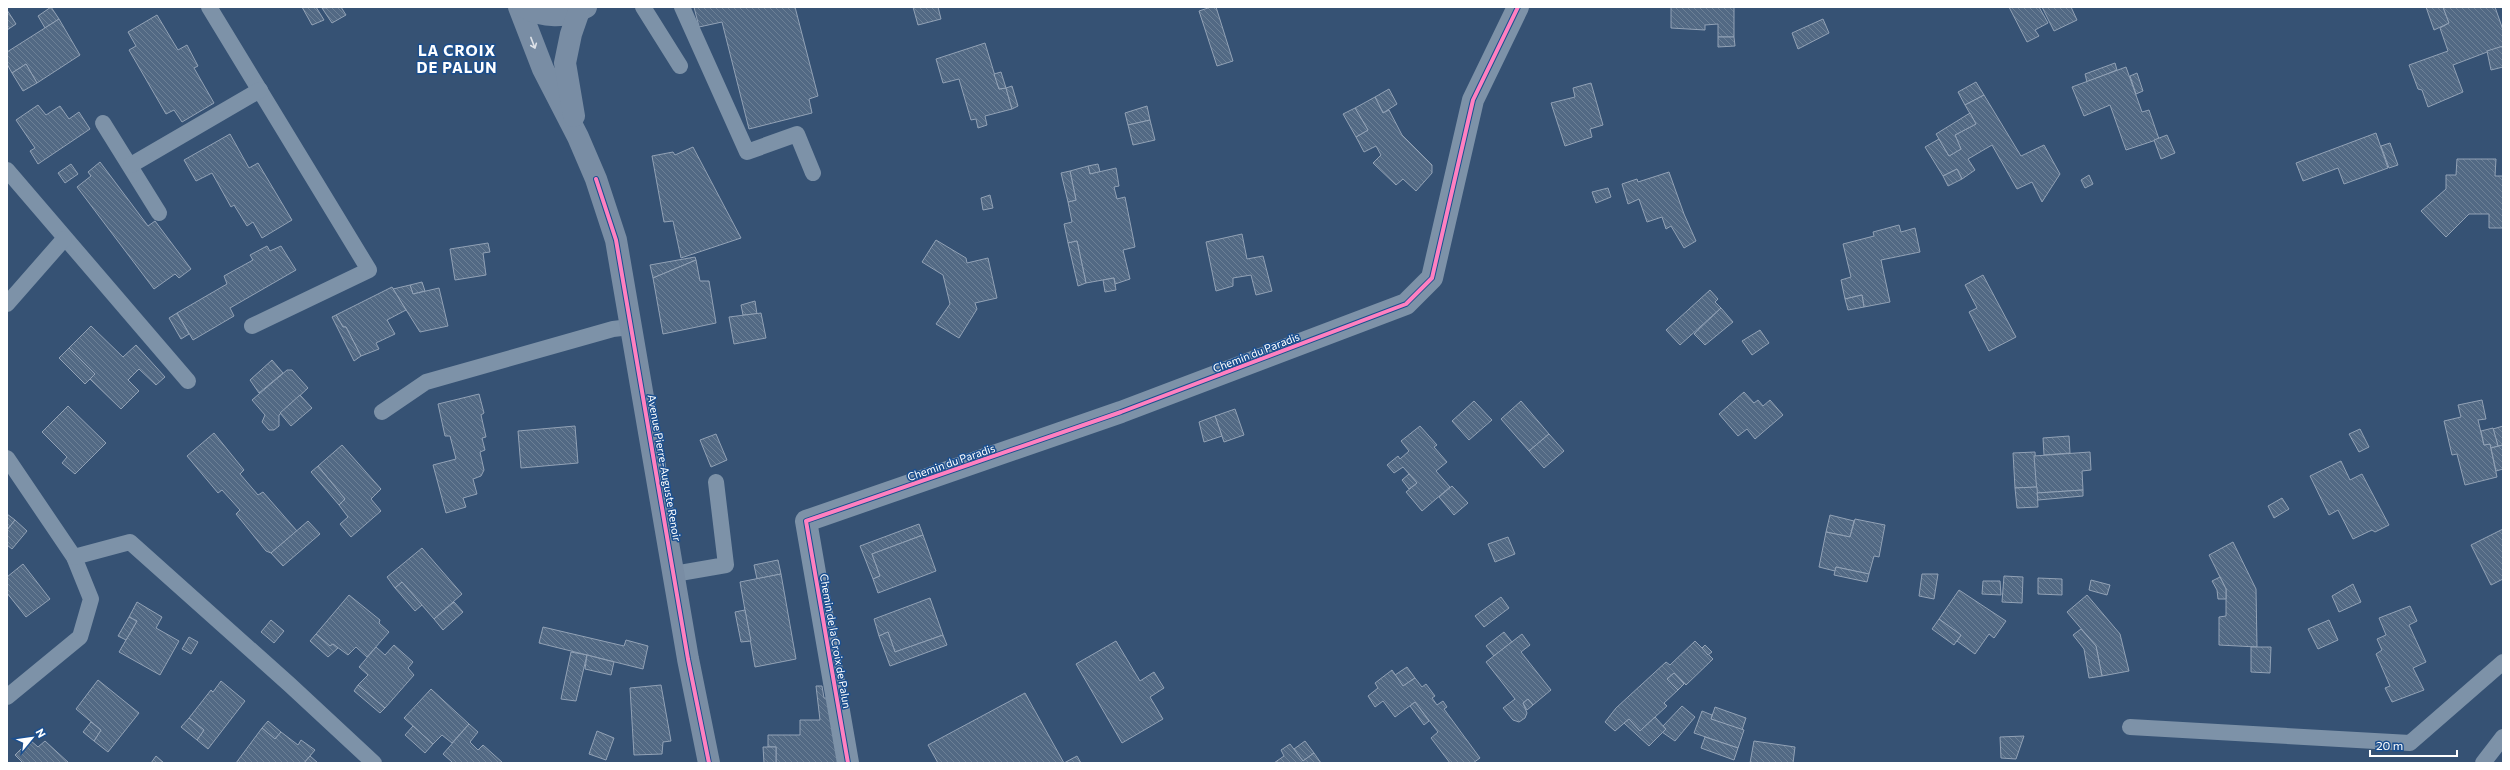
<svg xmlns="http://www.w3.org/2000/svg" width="2510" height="770" viewBox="0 0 2510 770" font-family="Commissioner,sans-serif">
<defs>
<pattern id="building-back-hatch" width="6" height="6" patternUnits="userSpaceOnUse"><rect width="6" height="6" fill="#526984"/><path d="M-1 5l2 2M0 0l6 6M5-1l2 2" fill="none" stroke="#6c8096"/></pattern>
</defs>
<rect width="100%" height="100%" fill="#365274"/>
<g fill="url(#building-back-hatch)" stroke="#92a2b6">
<polygon points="51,7 59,19 45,28 38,16"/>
<polygon points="302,7 316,7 324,20 312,25"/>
<polygon points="341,7 346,15 332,23 322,8"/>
<polygon points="694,7 795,7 818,96 809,99 812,113 749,129 722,22 699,27"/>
<polygon points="913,7 938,7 941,19 918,25"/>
<polygon points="1211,7 1216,7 1233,61 1217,66 1199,11"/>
<polygon points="1671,7 1734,7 1734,37 1718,37 1718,24 1705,25 1705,30 1671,28"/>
<polygon points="2009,7 2039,7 2048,23 2035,30 2039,36 2027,42"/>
<polygon points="2042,7 2071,7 2077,20 2054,31"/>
<polygon points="2426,7 2443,7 2449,23 2434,30"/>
<polygon points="2443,7 2495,7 2503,30 2503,46 2453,65 2463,92 2428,107 2422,90 2418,89 2409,65 2448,51 2440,28 2449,23"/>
<polygon points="7,10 16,24 7,30"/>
<polygon points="157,15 178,50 187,45 198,66 194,68 214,103 182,122 174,110 166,114 129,50 136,46 128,32"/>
<polygon points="59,19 80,55 37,83 26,64 12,73 7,64 7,52"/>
<polygon points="1823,19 1829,33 1798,49 1792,33"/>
<polygon points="1718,37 1734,37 1735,46 1718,47"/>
<polygon points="985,43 999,89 1006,88 1012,109 985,116 987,125 978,128 976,119 971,120 959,79 943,83 936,59"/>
<polygon points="2503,46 2503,67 2491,70 2487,51"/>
<polygon points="2115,63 2117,70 2087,82 2085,74"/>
<polygon points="26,64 37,83 23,91 12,73"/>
<polygon points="2126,67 2142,112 2149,110 2159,139 2126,150 2110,105 2084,116 2072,87"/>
<polygon points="1001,72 1006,88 999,89 994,74"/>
<polygon points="2137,73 2143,91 2136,94 2130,76"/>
<polygon points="1976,82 1984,95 1965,105 1958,92"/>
<polygon points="1591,83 1603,125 1590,129 1592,137 1565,146 1551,103 1575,97 1573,88"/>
<polygon points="1012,86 1018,106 1012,109 1006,88"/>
<polygon points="1389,89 1397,104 1383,113 1375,97"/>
<polygon points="1984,95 2021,156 2044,145 2060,174 2042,202 2032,182 2017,189 1992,145 1968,159 1975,170 1962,179 1957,169 1943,176 1925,147 1939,139 1949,156 1961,149 1955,135 1976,124 1965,105"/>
<polygon points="1375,97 1383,113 1389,110 1402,135 1432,165 1432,173 1416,191 1403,179 1396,185 1373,163 1381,155 1376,146 1364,152 1356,137 1368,130 1355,108"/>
<polygon points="38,105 46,115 60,106 69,119 79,112 90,129 38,164 30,151 35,148 16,120"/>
<polygon points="1147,106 1150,120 1128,125 1125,113"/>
<polygon points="1355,108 1368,130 1356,137 1343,114"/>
<polygon points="1970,113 1976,124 1955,135 1961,149 1949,156 1936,134"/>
<polygon points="1150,120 1155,140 1133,145 1128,125"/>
<polygon points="2376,133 2388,168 2344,184 2338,168 2303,181 2296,163"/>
<polygon points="230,134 249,168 258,163 292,220 262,238 253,222 247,226 234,205 231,207 212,173 196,181 184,160"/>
<polygon points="2167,135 2175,153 2161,159 2154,140"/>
<polygon points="2390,143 2398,165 2389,168 2381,146"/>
<polygon points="693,147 741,238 681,258 673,221 664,222 652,156 673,152 675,155"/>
<polygon points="2457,159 2496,159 2495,176 2503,176 2503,228 2489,228 2489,214 2469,214 2446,237 2421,211 2446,189 2446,175 2456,175"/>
<polygon points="100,162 148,226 155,221 191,269 179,278 175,274 154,289 77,187 91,176 88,172"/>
<polygon points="71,164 78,174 65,183 58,173"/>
<polygon points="1098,164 1100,172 1090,174 1088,166"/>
<polygon points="1088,166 1090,174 1116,168 1119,186 1114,187 1117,199 1125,197 1135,247 1123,250 1130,279 1115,284 1114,278 1086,283 1077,241 1068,243 1064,224 1072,222 1068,202 1076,200 1070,171"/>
<polygon points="1957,169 1962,179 1948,186 1943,176"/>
<polygon points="1070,171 1076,200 1068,202 1061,173"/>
<polygon points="1669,172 1684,214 1696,241 1684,248 1671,226 1666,229 1662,217 1647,222 1639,199 1628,204 1622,184 1637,179 1638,182"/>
<polygon points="2089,175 2093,184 2085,188 2081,180"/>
<polygon points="1608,188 1611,197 1596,203 1592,192"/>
<polygon points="990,195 993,208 983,210 981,198"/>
<polygon points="1899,225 1901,232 1915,228 1920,252 1881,260 1890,302 1864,307 1862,295 1845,299 1841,280 1851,277 1843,244 1874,236 1873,232"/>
<polygon points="1242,234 1247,259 1263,256 1272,291 1256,295 1251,275 1233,278 1233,286 1216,291 1206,242"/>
<polygon points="936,240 966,258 967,263 988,258 997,298 975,303 977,309 959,338 936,324 950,304 943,275 922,262"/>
<polygon points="1077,241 1086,283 1078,286 1068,243"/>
<polygon points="488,243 490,252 483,253 486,275 455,280 450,249"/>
<polygon points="267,246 270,251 281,246 296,270 230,308 234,316 193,340 177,313 227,284 224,276 253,260 250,255"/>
<polygon points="695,257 696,260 653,278 650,265"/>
<polygon points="696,260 700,281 709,281 716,323 663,334 653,278"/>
<polygon points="1983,275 2016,337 1989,351 1969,312 1977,308 1965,285"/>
<polygon points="1114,278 1116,290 1105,292 1103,280"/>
<polygon points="422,282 425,291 413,294 410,285"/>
<polygon points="410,285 413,294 439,288 448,326 420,332 393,289"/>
<polygon points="392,287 406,310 387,320 395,334 376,343 379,349 361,356 346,327 343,327 336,315"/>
<polygon points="1710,290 1718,299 1715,302 1721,308 1680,345 1666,330"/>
<polygon points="1862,295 1864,307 1848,310 1845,299"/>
<polygon points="755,301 757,314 743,315 741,305"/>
<polygon points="1721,308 1733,322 1705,345 1694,334"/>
<polygon points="177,313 189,334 181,339 169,318"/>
<polygon points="761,313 766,338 734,344 729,317"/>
<polygon points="336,315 343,327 346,327 361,356 354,361 332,317"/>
<polygon points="91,326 123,357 136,345 165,377 156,385 139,369 128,380 139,391 121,409 90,379 95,374 69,348"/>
<polygon points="1760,330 1769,343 1752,355 1742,341"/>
<polygon points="69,348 95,374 85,384 59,358"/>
<polygon points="272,360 283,373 259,393 250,380"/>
<polygon points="287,370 292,370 308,388 279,415 279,426 274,430 269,430 262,422 265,415 252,400"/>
<polygon points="1744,392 1754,403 1758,400 1763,406 1770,400 1783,415 1755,439 1747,429 1738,436 1719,414"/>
<polygon points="479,394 484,413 481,415 486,437 482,438 485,450 480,452 484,470 481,476 473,479 477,494 463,498 466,507 446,513 433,465 456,459 450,436 445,436 438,404"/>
<polygon points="300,395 312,408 291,426 280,413"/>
<polygon points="2482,400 2486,419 2478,420 2484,445 2490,444 2497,477 2465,485 2457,454 2452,455 2444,421 2461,417 2458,405"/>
<polygon points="1474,401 1492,420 1469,440 1452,421"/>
<polygon points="1521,401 1549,434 1529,451 1501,419"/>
<polygon points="68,406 106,443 75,474 62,463 67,457 42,432"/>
<polygon points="1235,409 1244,435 1224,442 1215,416"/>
<polygon points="1215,416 1222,436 1204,442 1199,422"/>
<polygon points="575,426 578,463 521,468 518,431"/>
<polygon points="1420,426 1437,445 1434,447 1447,462 1436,471 1450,487 1422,511 1406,492 1417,483 1403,467 1394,473 1387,465 1398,456 1400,459 1409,451 1401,441"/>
<polygon points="2503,426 2503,445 2498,446 2493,429"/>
<polygon points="2493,428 2498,446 2491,448 2490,444 2484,445 2481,431"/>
<polygon points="2360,429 2369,447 2359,452 2349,434"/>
<polygon points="214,433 244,470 240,474 258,495 263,492 297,531 271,553 266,551 236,514 240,510 222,490 218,493 187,456"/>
<polygon points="716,434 727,460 711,467 700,440"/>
<polygon points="1549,434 1564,451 1544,468 1529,451"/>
<polygon points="2069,436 2070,453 2044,455 2043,438"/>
<polygon points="342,445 381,489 371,499 381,511 351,537 340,524 348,517 339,505 345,499 318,466"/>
<polygon points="2503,445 2503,469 2496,471 2491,448"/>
<polygon points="2035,452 2037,487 2015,488 2013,453"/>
<polygon points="2090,452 2091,470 2082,471 2083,490 2037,493 2034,456"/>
<polygon points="2341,461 2350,480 2362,474 2389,525 2375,532 2372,530 2353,539 2338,510 2329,515 2310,476"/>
<polygon points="318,466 345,499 339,505 311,472"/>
<polygon points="1409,474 1417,483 1409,489 1402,480"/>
<polygon points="1452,486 1468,503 1454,515 1439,497"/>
<polygon points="2037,487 2038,507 2017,508 2015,488"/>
<polygon points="2083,490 2083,496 2038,500 2037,493"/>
<polygon points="2282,498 2289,509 2274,518 2268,506"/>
<polygon points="7,514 15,520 7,530"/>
<polygon points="1830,515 1854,521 1850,537 1826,532"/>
<polygon points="1855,519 1885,525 1879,557 1874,556 1869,574 1836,567 1835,571 1819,567 1826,532 1850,537"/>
<polygon points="15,520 27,531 12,549 7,545 7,530"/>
<polygon points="308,521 320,534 283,566 271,553"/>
<polygon points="919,524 923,535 872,554 880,576 873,579 860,546"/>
<polygon points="2503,529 2503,579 2491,585 2471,545"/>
<polygon points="923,535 936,571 878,593 873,579 880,576 872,554"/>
<polygon points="1508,537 1515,554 1495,562 1488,544"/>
<polygon points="2233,542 2256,589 2257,647 2219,645 2219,617 2226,616 2226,589 2209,555"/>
<polygon points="422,548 462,594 434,619 402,582 395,588 387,577"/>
<polygon points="778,560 781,574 757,579 754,565"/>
<polygon points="23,564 50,599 26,617 7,593 7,577"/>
<polygon points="1836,567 1869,574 1867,582 1834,575"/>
<polygon points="781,574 796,659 755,667 740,582"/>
<polygon points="1922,574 1938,574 1934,599 1919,596"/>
<polygon points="2004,576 2023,577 2022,603 2002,602"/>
<polygon points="2220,577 2226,589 2226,599 2218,599 2217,590 2212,581"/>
<polygon points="2038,578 2062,579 2062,595 2038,594"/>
<polygon points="2091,580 2110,585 2107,595 2089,590"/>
<polygon points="1983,581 2000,581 2001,595 1982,594"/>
<polygon points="402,582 422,605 415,611 395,588"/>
<polygon points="2353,584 2361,602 2339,612 2332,596"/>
<polygon points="1959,590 2006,621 1994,638 1989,634 1975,654 1957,641 1961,635 1939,619"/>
<polygon points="349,595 380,620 379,623 389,632 367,657 356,647 348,655 333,644 330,646 316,634"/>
<polygon points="2087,595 2120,634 2129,671 2102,676 2096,646 2067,612"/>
<polygon points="1501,597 1509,608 1484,627 1475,616"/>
<polygon points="930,598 943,635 895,652 888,632 879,636 874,619"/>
<polygon points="137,602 162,617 156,628 179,641 160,675 119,652 137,621 129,617"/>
<polygon points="454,602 463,612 443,630 434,619"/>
<polygon points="2410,606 2417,621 2409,625 2426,662 2413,668 2424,690 2392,702 2385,688 2390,686 2376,654 2382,650 2377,639 2386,635 2379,618"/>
<polygon points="745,610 751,641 741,642 735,612"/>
<polygon points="129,617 137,621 126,640 118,636"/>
<polygon points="1939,619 1961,635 1954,645 1932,629"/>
<polygon points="271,620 284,631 274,643 261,632"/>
<polygon points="2329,620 2338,640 2318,649 2308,629"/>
<polygon points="543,627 624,646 626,640 648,646 643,669 539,643"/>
<polygon points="2081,629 2096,646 2102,676 2089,678 2084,649 2073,635"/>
<polygon points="888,632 895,652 943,635 947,645 890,666 879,636"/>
<polygon points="1504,632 1512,642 1494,656 1486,646"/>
<polygon points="316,634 330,646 333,644 338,648 328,657 310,641"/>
<polygon points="1522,634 1530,645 1521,652 1551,690 1533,705 1528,699 1523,703 1527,713 1525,718 1519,722 1513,720 1503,708 1515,699 1486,662"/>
<polygon points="189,637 198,642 191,654 182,649"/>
<polygon points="1116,641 1140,681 1154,672 1164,688 1150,697 1163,719 1122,743 1076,664"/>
<polygon points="1695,641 1713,659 1686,685 1674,673 1667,679 1678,690 1664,703 1667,706 1640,731 1629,719 1615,731 1605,722 1616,708 1666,662 1670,665"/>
<polygon points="394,645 413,662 408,668 414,675 385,708 358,685 368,675 359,667 376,647 385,655"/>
<polygon points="1705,645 1712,652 1708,655 1702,648"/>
<polygon points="2251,647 2271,647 2270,673 2251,672"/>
<polygon points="571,652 587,655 576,701 561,699"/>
<polygon points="587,655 614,662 611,675 585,669"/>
<polygon points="1407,667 1415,678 1403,686 1395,675"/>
<polygon points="1392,670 1403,686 1415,678 1422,687 1426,684 1435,696 1432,698 1437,705 1443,701 1447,707 1444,709 1480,758 1473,763 1450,763 1431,738 1438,732 1415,702 1395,717 1383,701 1375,707 1368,696 1378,688 1375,683"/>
<polygon points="1674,673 1684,684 1678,690 1667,679"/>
<polygon points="98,680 139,713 108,752 94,741 101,730 76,709"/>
<polygon points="221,681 245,701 208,749 197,740 204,730 189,718 211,690 213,692"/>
<polygon points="358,685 385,708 380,713 354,691"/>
<polygon points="661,685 671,741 663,742 662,754 634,755 630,688"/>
<polygon points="816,686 822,686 824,698 829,698 839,763 776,763 776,747 768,747 768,735 800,735 800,720 820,720"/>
<polygon points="431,689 469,724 452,743 442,735 433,744 404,718"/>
<polygon points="1025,693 1064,763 1077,756 1081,763 938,763 928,745"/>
<polygon points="1528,699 1533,705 1527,710 1523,703"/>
<polygon points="1415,702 1429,721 1424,725 1410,706"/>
<polygon points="1682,706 1695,717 1675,741 1662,732 1666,729 1663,726"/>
<polygon points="1715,707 1746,718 1742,730 1711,719"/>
<polygon points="1702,711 1712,715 1711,719 1744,730 1738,748 1694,733"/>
<polygon points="1655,717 1666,729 1649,746 1624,723 1629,719 1640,731"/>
<polygon points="189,718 204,730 197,740 181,727"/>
<polygon points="268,721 281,732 275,739 262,728"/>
<polygon points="91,722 101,730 94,741 83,732"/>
<polygon points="469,724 478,732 470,742 478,750 483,745 503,763 451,763 452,762 443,754"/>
<polygon points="413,726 433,744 425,753 405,735"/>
<polygon points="262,728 275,739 281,732 298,745 301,740 315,750 304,763 236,763"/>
<polygon points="597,731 614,738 606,760 589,754"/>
<polygon points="2024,736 2016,759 2001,758 2000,737"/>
<polygon points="1705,737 1738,748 1734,760 1701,748"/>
<polygon points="30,740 38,747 45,741 69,763 23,763 15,755"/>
<polygon points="1305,741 1314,753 1303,761 1294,749"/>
<polygon points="1754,741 1795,747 1793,763 1750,763"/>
<polygon points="1290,744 1303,761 1314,753 1321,763 1274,763 1284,756 1281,750"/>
<polygon points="763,747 776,747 776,763 764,763"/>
<polygon points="156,756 164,763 151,763"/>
<polygon points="310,756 318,763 304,763"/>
</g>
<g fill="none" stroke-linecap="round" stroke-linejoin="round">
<g stroke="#7d92a8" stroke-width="16">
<polyline points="209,7 369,270 252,326"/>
<polyline points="643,7 680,66"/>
<polyline points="682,7 747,152 797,134 813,173"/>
<polyline points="103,123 159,213"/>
<polyline points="131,165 260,90"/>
<polyline points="7,170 188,381"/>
<polyline points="7,304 64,239"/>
<polyline points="382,412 426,382 613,329 630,327"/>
<polyline points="7,458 74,557 91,599 80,637 7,697"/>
<polyline points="74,557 130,542 290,685 374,763"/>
<polyline points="674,574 726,565 716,482"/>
<polyline points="2130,727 2410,743 2503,662"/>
<polyline points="2483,763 2503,737"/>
</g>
<polyline stroke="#7d92a8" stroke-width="22" points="848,763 806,521 1121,412 1406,304 1432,278 1473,100 1518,7"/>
<g stroke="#798da4" stroke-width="22">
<polyline points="519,7 543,69 578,137 596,179 616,240 688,659 709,763"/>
<path d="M 523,7 C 543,17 566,19 586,7"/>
<polyline points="574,116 565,63 571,34 579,11"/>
</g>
<defs>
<g id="cycleway">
<polyline points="596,179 616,240 688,659 709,763"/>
<polyline points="848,763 806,521 1121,412 1406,304 1432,278 1473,100 1518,7"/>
</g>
</defs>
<use href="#cycleway" stroke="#1b4f8f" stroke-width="6"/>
<use href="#cycleway" stroke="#ff80c0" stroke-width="4"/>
</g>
<defs><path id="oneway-shaft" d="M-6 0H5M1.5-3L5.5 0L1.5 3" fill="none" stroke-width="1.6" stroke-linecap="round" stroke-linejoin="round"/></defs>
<use stroke="#dee2e8" href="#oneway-shaft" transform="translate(533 43) rotate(69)"/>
<g text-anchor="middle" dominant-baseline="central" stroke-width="3" stroke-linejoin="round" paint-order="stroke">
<g font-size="11" fill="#fff" stroke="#1b4f8f">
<text transform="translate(1256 352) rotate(-21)">Chemin du Paradis</text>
<text transform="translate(951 462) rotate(-19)">Chemin du Paradis</text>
<text transform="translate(665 468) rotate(80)">Avenue Pierre-Auguste Renoir</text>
<text transform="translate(836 641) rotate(80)">Chemin de la Croix de Palun</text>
</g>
<g font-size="15" font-weight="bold" letter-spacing="1" fill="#fff" stroke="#1b4f8f">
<text x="457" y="50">LA CROIX<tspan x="457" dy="17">DE PALUN</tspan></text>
</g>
</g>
<rect width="2510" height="770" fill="none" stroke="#ffffff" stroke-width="16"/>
<g transform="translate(32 738) rotate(61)" stroke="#1b4f8f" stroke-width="3" paint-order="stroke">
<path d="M0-3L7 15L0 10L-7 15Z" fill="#ffffff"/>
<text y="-6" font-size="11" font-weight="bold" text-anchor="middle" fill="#ffffff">N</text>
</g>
<path d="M2370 750v6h87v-6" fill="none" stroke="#ffffff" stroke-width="2"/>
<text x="2376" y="750" font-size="12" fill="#ffffff" stroke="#1b4f8f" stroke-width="3" paint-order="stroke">20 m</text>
</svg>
